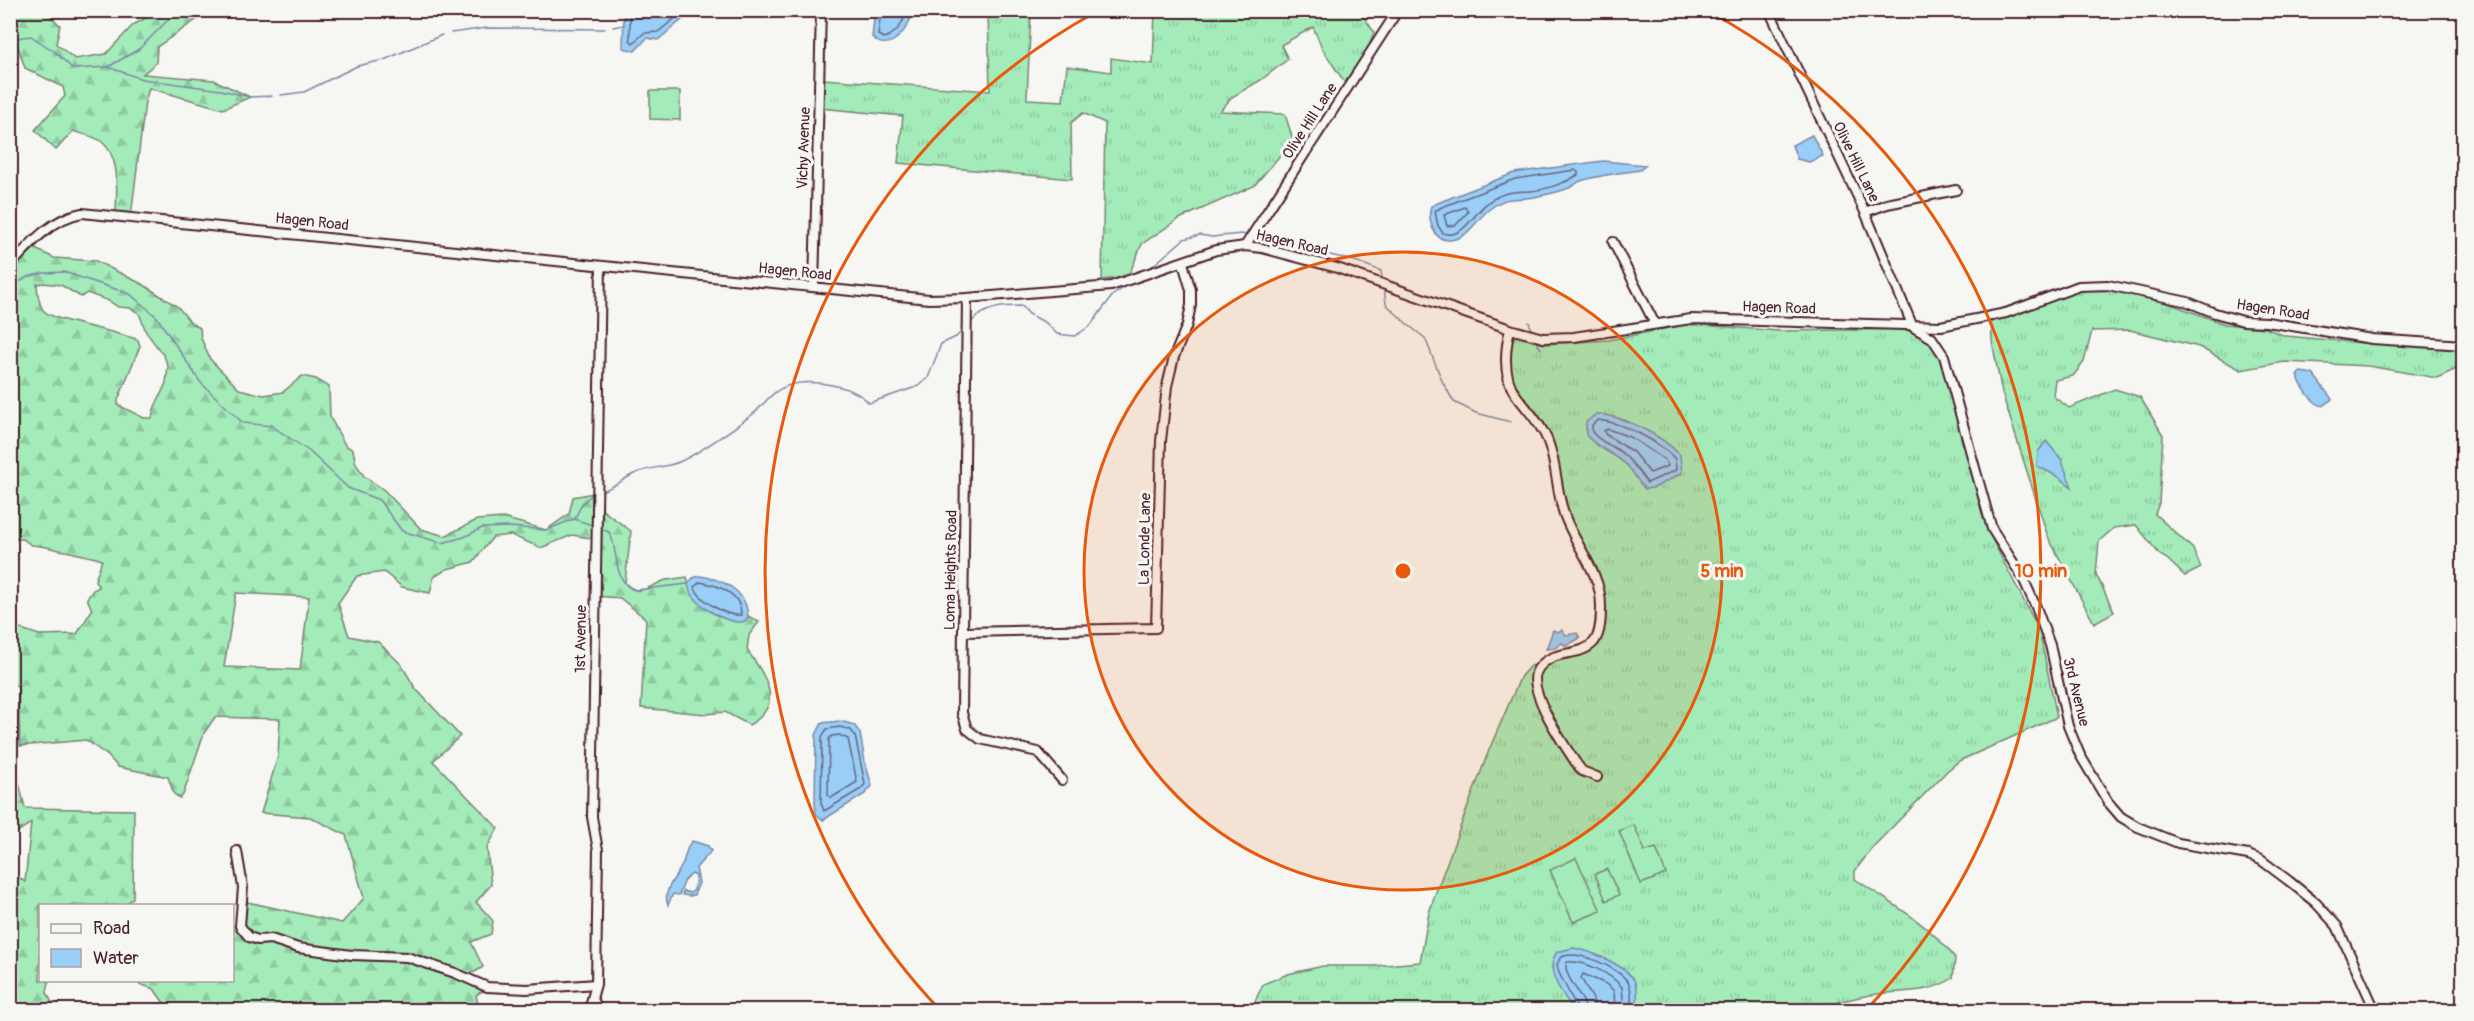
<svg xmlns="http://www.w3.org/2000/svg" width="2474" height="1021" viewBox="0 0 2474 1021" font-family="Pangolin,sans-serif">
<defs>
<pattern id="grass-tufts" width="24" height="20" patternUnits="userSpaceOnUse" patternTransform="scale(1.5)"><rect width="24" height="20" fill="#a3ebb9"/><path d="M3 7l-1-3M5 7V3M7 7l1-3M15 17l-1-3M17 17v-4M19 17l1-3" fill="none" stroke="#8ec99f"/></pattern>
<pattern id="forest-firs" width="22" height="20" patternUnits="userSpaceOnUse" patternTransform="scale(1.5)"><rect width="22" height="20" fill="#a3ebb9"/><path d="M5 1l3.5 6h-7zM16 11l3.5 6h-7z" fill="#8ec99f"/></pattern>
</defs>
<rect width="100%" height="100%" fill="#f6f6f2"/>
<filter id="ink" filterUnits="userSpaceOnUse"><feTurbulence type="fractalNoise" baseFrequency=".0167" numOctaves="2"/><feDisplacementMap in="SourceGraphic" scale="12" xChannelSelector="R" yChannelSelector="G"/><feConvolveMatrix kernelMatrix="1 2 1 2 8 2 1 2 1" color-interpolation-filters="sRGB"/></filter>
<g filter="url(#ink)">
<g fill="url(#grass-tufts)" stroke="#768572" stroke-width="1.5">
<polygon points="988,11 1031,11 1027,99 1063,101 1067,66 1111,72 1111,58 1153,64 1155,11 1360,11 1374,32 1365,59 1345,83 1323,50 1313,27 1281,45 1288,59 1261,80 1232,97 1220,111 1285,114 1293,140 1254,186 1179,219 1142,244 1128,277 1102,280 1105,123 1083,113 1071,123 1072,179 898,163 903,116 820,108 823,79 990,91"/>
<polygon points="2077,288 2125,291 2154,298 2225,324 2265,328 2286,336 2373,344 2463,346 2463,366 2437,378 2368,366 2328,364 2284,362 2241,370 2199,347 2130,330 2092,331 2084,362 2073,376 2055,380 2053,396 2069,408 2115,389 2140,397 2163,435 2159,503 2155,514 2193,549 2201,568 2185,576 2167,559 2160,555 2136,525 2114,528 2099,541 2096,574 2114,612 2094,623 2048,537 2002,393 1992,341 1991,313 2044,293 2070,292"/>
<path d="M 1689,324 L 1779,331 L 1914,329 L 1920,332 L 1939,353 L 1993,541 L 2039,630 L 2057,717 L 1959,761 L 1947,771 L 1872,848 L 1855,871 L 1855,879 C 1889,902 1930,924 1955,958 L 1953,978 C 1928,995 1900,990 1871,995 C 1852,998 1831,1004 1812,1010 L 1251,1010 L 1263,984 L 1288,974 L 1323,966 L 1374,966 L 1420,962 L 1429,913 L 1436,892 L 1489,750 L 1521,676 L 1530,666 L 1581,656 L 1599,644 L 1606,619 L 1604,599 L 1571,519 L 1547,430 C 1539,416 1529,409 1520,397 C 1506,379 1506,354 1513,334 L 1545,344 L 1609,340 Z"/>
</g>
<g fill="url(#forest-firs)" stroke="#768572" stroke-width="1.5" fill-rule="evenodd">
<path d="M 22,11 L 45,11 L 60,25 L 56,44 L 75,59 L 106,54 L 133,25 L 158,11 L 209,11 L 157,47 L 156,63 L 143,74 L 214,80 L 250,97 L 223,109 L 149,88 L 145,102 L 131,217 L 116,215 C 116,191 122,158 101,141 C 94,136 81,134 73,131 L 56,150 L 35,130 L 65,96 L 63,87 L 25,68 L 16,41 L 11,42 L 11,20 Z"/>
<path d="M 29,246 L 54,258 L 96,261 L 144,285 L 178,307 L 191,323 L 200,328 L 201,338 L 210,359 L 239,389 L 264,395 L 283,392 L 302,376 L 316,379 L 329,387 L 330,417 L 345,445 L 353,450 L 356,464 L 364,476 L 384,490 L 421,529 L 445,536 L 477,520 L 503,518 L 546,530 L 569,514 L 573,497 L 593,493 L 597,506 L 631,531 L 625,583 C 637,599 653,584 666,580 C 673,579 680,578 687,577 C 692,608 716,610 743,621 L 748,616 L 759,622 L 749,635 L 747,650 C 765,675 786,705 749,725 L 725,712 L 706,714 L 641,708 L 646,619 L 620,598 L 595,596 L 596,539 L 572,535 L 541,548 L 511,535 L 493,537 L 473,562 L 447,569 L 434,577 L 430,593 L 402,587 L 384,572 L 357,576 L 338,603 L 349,636 L 378,642 L 401,664 L 415,688 L 460,736 L 433,761 L 498,828 L 487,848 L 491,885 L 476,902 L 493,921 L 491,934 L 471,942 L 483,967 L 475,972 L 457,975 L 484,990 L 476,995 L 479,1010 L 426,1007 L 422,1010 L 157,1010 L 164,1003 L 154,989 L 139,984 L 138,981 L 232,980 L 233,926 L 241,931 L 243,901 L 342,923 L 364,898 L 346,835 L 310,817 L 261,813 L 278,756 L 280,719 L 215,717 L 204,733 L 183,795 L 180,798 L 174,794 L 168,777 L 118,767 L 108,756 L 86,740 L 20,746 L 18,686 L 11,684 L 10,625 L 39,635 L 77,634 L 92,610 L 87,598 L 93,590 L 99,587 L 95,581 L 102,560 C 94,557 36,544 31,545 L 23,539 L 11,539 L 11,266 ZM 43,283 L 61,285 L 81,297 L 87,293 L 109,301 L 118,307 L 130,308 L 139,313 L 146,332 L 164,356 L 168,366 L 166,383 L 154,409 L 152,418 L 144,418 L 118,405 L 118,400 L 140,346 L 138,340 C 120,332 53,321 44,311 C 39,306 37,290 37,284 ZM 236,593 L 309,597 L 300,670 L 224,667 Z"/>
<polygon points="19,783 25,808 134,810 133,898 125,905 40,906 40,980 49,981 47,993 56,1010 21,1010 11,991 11,919 13,920 18,909 11,901 11,871 25,882 31,823 11,836 11,794"/>
</g>
<g fill="#a3ebb9" stroke="#768572" stroke-width="1.5">
<polygon points="650,91 680,91 680,120 650,119"/>
<polygon points="1634,825 1645,851 1643,852 1656,848 1666,874 1641,884 1619,831"/>
<polygon points="1576,858 1601,911 1573,922 1550,870"/>
<polygon points="1607,869 1619,895 1606,901 1595,874"/>
</g>
<g fill="#98cef7" stroke="#7988a5" stroke-width="1.5">
<polygon points="624,11 624,10 707,11 683,19 658,40 647,38 635,51 623,48"/>
<path d="M 875,11 L 875,10 L 913,11 C 910,28 889,56 872,37 Z"/>
<polygon points="1812,135 1823,156 1809,162 1797,159 1792,145"/>
<path d="M 1603,161 L 1646,165 L 1640,170 C 1621,173 1599,175 1581,181 C 1577,182 1574,186 1569,188 C 1559,192 1545,195 1534,197 C 1515,201 1510,194 1491,208 C 1476,218 1469,240 1449,240 C 1433,241 1427,218 1431,206 L 1440,202 L 1514,173 Z"/>
<path d="M 2301,372 L 2313,374 L 2332,399 L 2323,406 C 2312,404 2301,386 2297,375 Z"/>
<path d="M 1596,414 C 1622,415 1663,436 1680,455 L 1682,473 L 1654,488 L 1645,489 C 1637,481 1633,470 1624,463 C 1612,452 1596,448 1586,435 L 1586,422 Z"/>
<polygon points="2046,441 2061,459 2072,487 2057,476 2037,466 2038,452"/>
<path d="M 700,576 C 722,579 747,590 748,617 L 745,621 C 728,627 689,602 688,584 L 693,578 Z"/>
<polygon points="1553,630 1557,632 1562,630 1566,635 1577,633 1580,638 1566,646 1562,643 1555,648 1546,649"/>
<polygon points="840,721 854,725 860,733 865,762 872,786 865,794 823,820 816,814 815,803 816,735 822,723"/>
<path d="M 692,841 L 708,846 L 711,851 L 696,868 L 699,883 L 694,895 L 689,896 L 682,895 L 683,891 L 690,893 L 694,890 L 696,876 L 692,874 L 685,880 L 679,895 L 673,894 L 668,905 C 662,891 675,879 681,867 C 686,858 685,848 692,841 Z"/>
<path d="M 1573,948 C 1589,950 1628,966 1635,982 C 1639,991 1637,1001 1637,1010 L 1574,1010 C 1563,995 1543,970 1557,952 Z"/>
</g>
<g fill="none" stroke-linecap="round" stroke-linejoin="round">
<g stroke="#69657d" stroke-width="1.5">
<polyline points="630,10 630,40 633,43 644,33 658,32 679,15 688,10"/>
<path d="M 881,10 L 878,35 L 884,38 C 896,35 904,22 907,10"/>
<path d="M 1575,170 L 1578,172 L 1578,175 C 1565,183 1546,190 1530,191 C 1512,192 1506,191 1490,201 C 1475,210 1463,241 1443,233 L 1438,226 L 1435,211 L 1442,207 L 1515,179 Z"/>
<polygon points="1465,207 1468,212 1456,225 1447,226 1444,215"/>
<path d="M 1598,420 C 1621,422 1659,441 1675,459 L 1676,470 L 1647,483 C 1639,471 1632,461 1621,452 C 1611,445 1600,442 1592,432 L 1592,425 Z"/>
<polygon points="1608,429 1632,438 1665,460 1668,466 1650,473 1633,452 1605,434 1604,431"/>
<path d="M 700,582 C 718,585 741,593 741,615 C 726,617 701,601 694,587 Z"/>
<polygon points="840,727 851,730 855,736 865,784 861,789 824,811 821,803 822,737 827,729"/>
<polygon points="839,735 848,739 857,782 831,798 828,795 829,739 832,736"/>
<path d="M 1578,1010 L 1559,973 L 1557,965 L 1560,958 C 1575,948 1618,967 1628,982 C 1633,990 1631,1002 1631,1010"/>
<path d="M 1586,1010 C 1585,996 1561,975 1567,962 C 1585,960 1611,974 1622,987 L 1624,1010"/>
<polyline points="1595,1010 1593,999 1581,978 1583,974 1606,984 1614,991 1615,1010"/>
</g>
<g stroke="#7988a5" stroke-width="1.5">
<polyline points="613,27 624,25"/>
<polyline points="451,33 487,28 605,29"/>
<polyline points="10,39 31,36 55,52 73,69 108,67 139,49 178,10"/>
<polyline points="108,67 142,79 221,90 250,97 272,96"/>
<polyline points="281,95 304,92 357,66 384,60 442,35"/>
<polyline points="1256,237 1355,261 1381,271 1382,279"/>
<polyline points="1149,269 1184,239 1200,235 1212,237 1241,234 1247,235"/>
<polyline points="10,288 27,277 44,273 64,272 130,294 157,317 201,383 243,423 272,426 310,452 348,488 379,500 402,531 442,543 464,537 482,528 510,527 546,530 574,519 592,525"/>
<polyline points="1384,288 1386,304 1407,324 1425,338 1443,383 1454,402 1476,413 1511,422"/>
<path d="M 971,322 C 986,307 1002,306 1022,306 L 1029,314 L 1046,323 L 1057,334 L 1075,336 L 1090,326 L 1113,295 L 1125,287"/>
<polyline points="1529,322 1533,333"/>
<polyline points="1535,340 1541,349"/>
<path d="M 601,491 C 613,488 623,479 634,474 C 648,467 665,468 679,462 C 698,454 731,430 749,417 C 764,407 769,392 787,386 C 809,378 854,385 869,403 L 916,387 L 928,378 L 941,344 L 956,337 L 963,330"/>
<polyline points="575,518 582,504 593,493"/>
<path d="M 601,529 L 609,532 C 620,551 611,582 636,590 L 688,584"/>
</g>
<defs>
<g id="minor">
<polyline points="1769,10 1865,212 1913,327 1932,338 1944,356 1992,529 2023,578 2036,607 2050,645 2068,726 2080,755 2108,802 2121,817 2138,827 2178,843 2248,855 2261,860 2289,881 2316,903 2337,926 2375,1010"/>
<polyline points="1865,212 1887,204 1956,190"/>
<polyline points="1613,242 1655,324"/>
<polyline points="1245,246 1398,10"/>
<path d="M 10,266 C 30,244 52,218 82,213 L 929,299 L 967,298 L 1111,286 L 1216,250 L 1245,246 L 1262,248 L 1337,268 L 1510,329 L 1543,338 L 1574,337 L 1691,319 L 1941,326 L 2006,313 L 2079,286 L 2108,285 L 2188,302 L 2215,313 L 2243,321 L 2267,322 L 2372,339 L 2464,345"/>
<polyline points="814,287 821,10"/>
<polyline points="967,298 962,713 967,729 980,739 1038,752 1062,780"/>
<path d="M 1510,329 C 1505,350 1502,376 1516,395 C 1527,410 1540,422 1547,439 C 1557,463 1556,490 1564,514 C 1575,546 1601,572 1601,606 C 1601,617 1601,633 1594,642 C 1584,653 1569,652 1556,656 C 1548,659 1539,665 1536,673 C 1529,693 1564,745 1576,763 L 1582,771 L 1597,777"/>
<polyline points="963,632 1156,628 1161,441 1167,386 1174,357 1187,325 1191,305 1191,290 1183,263"/>
<polyline points="237,851 243,887 240,926 249,937 258,940 271,939 298,948 352,955 407,957 455,973 487,987 527,989 596,984"/>
<polyline points="593,999 598,1010"/>
<polyline points="589,1010 596,984 598,850 592,817 601,266"/>
</g>
</defs>
<use href="#minor" stroke="#4a1f2b" stroke-width="12"/>
<use href="#minor" stroke="#f6f6f2" stroke-width="8"/>
</g>
</g>
<circle cx="1403" cy="571" r="319" fill="#e8590c" fill-opacity=".12"/>
<g fill="none" stroke="#e8590c" stroke-width="3">
<circle cx="1403" cy="571" r="319"/>
<path d="M940 1010A638 638 0 0 1 1094 13M1712 13A638 638 0 0 1 1866 1010"/>
</g>
<g text-anchor="middle" dominant-baseline="central" stroke-width="6" stroke-linejoin="round" paint-order="stroke">
<g font-size="15" fill="#4a1f2b" stroke="#f6f6f2">
<text transform="translate(1310 121) rotate(-57)">Olive Hill Lane</text>
<text transform="translate(804 148) rotate(-88)">Vichy Avenue</text>
<text transform="translate(1856 162) rotate(64)">Olive Hill Lane</text>
<text transform="translate(312 222) rotate(6)">Hagen Road</text>
<text transform="translate(1292 243) rotate(13)">Hagen Road</text>
<text transform="translate(795 272) rotate(6)">Hagen Road</text>
<text transform="translate(1779 308) rotate(2)">Hagen Road</text>
<text transform="translate(2273 310) rotate(9)">Hagen Road</text>
<text transform="translate(1145 539) rotate(-89)">La Londe Lane</text>
<text transform="translate(951 570) rotate(-89)">Loma Heights Road</text>
<text transform="translate(581 639) rotate(-89)">1st Avenue</text>
<text transform="translate(2076 692) rotate(76)">3rd Avenue</text>
</g>
</g>
<circle cx="1403" cy="571" r="9" fill="#e8590c" stroke="#f6f6f2" stroke-width="3"/>
<g font-size="18" text-anchor="middle" font-weight="bold" fill="#e8590c" stroke="#f6f6f2" stroke-width="6" stroke-linejoin="round" paint-order="stroke">
<text x="1722" y="577">5 min</text>
<text x="2041" y="577">10 min</text>
</g>
<rect width="2474" height="1021" fill="none" stroke="#f6f6f2" stroke-width="36"/>
<rect x="18" y="18" width="2438" height="985" fill="none" stroke="#4a1f2b" stroke-width="2" filter="url(#ink)"/>
<rect x="39" y="904" width="195" height="78" fill="#f6f6f2" stroke="#b1a0a2" stroke-width="1.5"/>
<rect x="51" y="924" width="30" height="9" fill="#f6f6f2" stroke="#b1a0a2" stroke-width="1.5"/>
<text x="93" y="934" font-size="18" fill="#4a1f2b">Road</text>
<rect x="51" y="949" width="30" height="18" fill="#98cef7" stroke="#b1a0a2" stroke-width="1.5"/>
<text x="93" y="964" font-size="18" fill="#4a1f2b">Water</text>
</svg>
